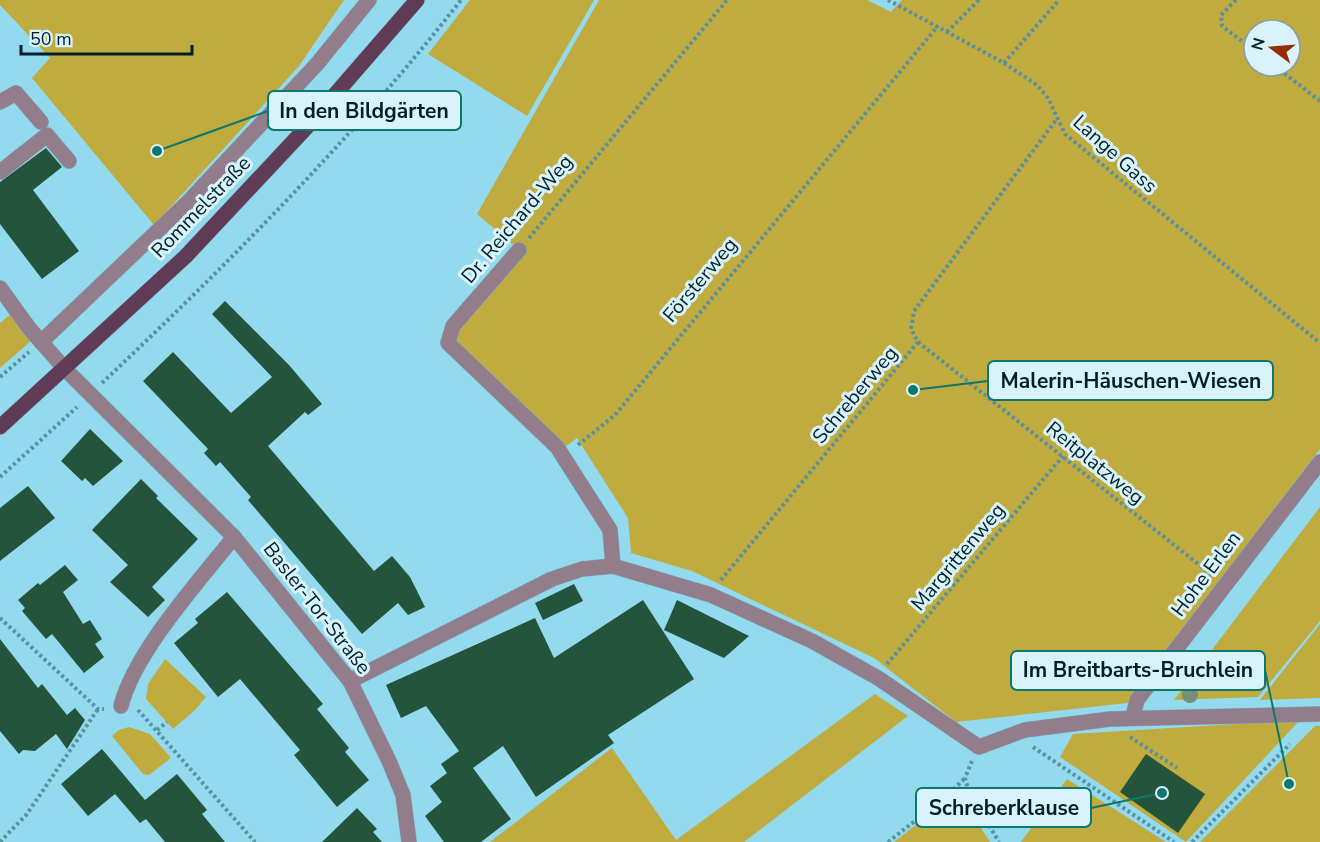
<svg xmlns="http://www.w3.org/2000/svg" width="1320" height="842" viewBox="0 0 1320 842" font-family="'Nunito Sans',sans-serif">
<rect width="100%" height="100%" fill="#93daef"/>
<g fill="#bfab3e" fill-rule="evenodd">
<polygon points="0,0 344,0 299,66 154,225 32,78 50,58 0,5"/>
<polygon points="470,0 594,0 527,116 428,54"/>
<path d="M 599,0 L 867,0 L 891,12 L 902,0 L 1320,0 L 1320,449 L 1128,703 L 956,722 L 874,658 L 692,571 L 631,553 L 628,518 L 577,438 L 565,447 L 455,342 L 460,326 L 522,252 L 477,214 ZM 1254,30 L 1290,30 L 1290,66 L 1254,66 Z"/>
<polygon points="11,314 32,340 0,368 0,323"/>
<polygon points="1320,507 1320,621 1258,697 1174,700"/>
<polygon points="1320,624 1320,698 1260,700"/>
<polygon points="165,659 206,697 194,711 173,729 146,699 148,684"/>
<polygon points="875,694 908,716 744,842 490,842 612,748 676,840"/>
<polygon points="1300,720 1186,842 1060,757 1073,734"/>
<polygon points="1315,726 1320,726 1320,842 1200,842"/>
<polygon points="129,727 150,734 171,758 149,775 143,774 112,736 119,730"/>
<polygon points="1067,779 1166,842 1021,842"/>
<polygon points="958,792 990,842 894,842"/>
</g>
<g fill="#24543b">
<polygon points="46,148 62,167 33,190 79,251 42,279 0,224 0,182"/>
<polygon points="225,301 289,365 322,404 308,415 305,412 268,446 374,571 392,556 410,577 425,607 408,615 398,603 362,634 248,500 251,497 220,462 216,466 204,453 208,449 143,381 173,352 231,413 272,377 212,314"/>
<polygon points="90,429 123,461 93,486 85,478 82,481 61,461"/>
<polygon points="141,479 158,496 156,498 198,539 152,587 165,600 148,617 110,582 128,565 92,530"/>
<polygon points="28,486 55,518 0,561 0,508"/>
<polygon points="65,565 78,580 63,592 83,624 90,620 102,639 95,644 104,657 84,673 52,634 46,639 22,611 25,608 18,600 38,583 40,585"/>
<polygon points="574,584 583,601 543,620 535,603"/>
<polygon points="227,592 323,704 317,709 349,748 345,752 369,780 337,807 294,755 300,750 240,679 218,697 174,643 198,623 195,619"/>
<polygon points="643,600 694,679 608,735 614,743 536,797 503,746 473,768 511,819 481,842 444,842 425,816 442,802 430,786 447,773 441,764 459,751 426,706 401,718 386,685 535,618 554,658"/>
<polygon points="677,600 749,636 724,658 664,630"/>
<polygon points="0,639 38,688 42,684 67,715 75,708 85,720 67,749 56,734 35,751 23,750 19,754 0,731"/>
<polygon points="102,749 145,800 177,774 207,810 202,814 225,842 165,842 146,819 140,823 115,794 88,816 61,784"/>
<polygon points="1146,754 1205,794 1178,833 1120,792"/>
<polygon points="357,808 377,829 373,832 382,842 322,842"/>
</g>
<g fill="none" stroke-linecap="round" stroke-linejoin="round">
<defs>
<g id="minor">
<polyline points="0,102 16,93 41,122"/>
<polyline points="0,172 47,135 69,161"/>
<polyline points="519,250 453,326 448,343 557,447 610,530 613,566"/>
<polyline points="0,288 29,328 65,369 234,537 350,681 389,761 403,795 409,842"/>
<polyline points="41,342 189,201 317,64 369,0"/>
<polyline points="350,681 552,579 582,569 613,566 711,595 812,641 878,678 979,747 1025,730 1110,719 1320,714"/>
<path d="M 121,706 C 134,653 199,581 234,537"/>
<polyline points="1133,716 1137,700 1320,462"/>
</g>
<polyline id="major" points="0,427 186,256 305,129 417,0"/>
</defs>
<use href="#minor" stroke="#79b8cb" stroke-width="16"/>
<use href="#major" stroke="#79b8cb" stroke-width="16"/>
<g stroke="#5a91a0" stroke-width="4" stroke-dasharray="3 3" stroke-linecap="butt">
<polyline points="888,0 1004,63 1037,85 1048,98 1065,134 1320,343"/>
<polyline points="1236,0 1221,15 1222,26 1254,50"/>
<polyline points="947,32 979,0"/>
<polyline points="1004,63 1059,0"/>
<polyline points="1275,66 1320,101"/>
<polyline points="529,238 727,0"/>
<polyline points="918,342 1212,575"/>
<polyline points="0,377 29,352"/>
<path d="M 102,383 C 229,263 353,138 461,0"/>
<polyline points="578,445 615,415 938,26"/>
<polyline points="0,477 77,407"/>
<polyline points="721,580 918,342 911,329 914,311 1056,120"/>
<polyline points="0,618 98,709 104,709"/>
<polyline points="887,664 1063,456"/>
<polyline points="138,710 255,842"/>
<polyline points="157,730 167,722"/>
<polyline points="1130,737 1177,768"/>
<polyline points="1033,747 1174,842"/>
<polyline points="972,761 965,778 969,792 999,842"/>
<polyline points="0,842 27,814 98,709"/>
<polyline points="888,842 947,796 965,778"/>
<polyline points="1192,842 1290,744"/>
</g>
<use href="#minor" stroke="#937d8b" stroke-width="15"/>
<use href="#major" stroke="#603b55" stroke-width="15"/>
</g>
<circle fill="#769078" cx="1190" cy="695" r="8"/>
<g text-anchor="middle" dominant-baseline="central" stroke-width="6" stroke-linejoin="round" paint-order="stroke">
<g font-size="20" fill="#011f27" stroke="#d8f3fc">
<text transform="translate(1115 154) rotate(42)">Lange Gass</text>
<text transform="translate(201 207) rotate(-46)">Rommelstraße</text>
<text transform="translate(517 219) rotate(-50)">Dr. Reichard-Weg</text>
<text transform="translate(700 280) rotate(-50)">Försterweg</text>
<text transform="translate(855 395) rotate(-50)">Schreberweg</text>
<text transform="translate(1095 463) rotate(39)">Reitplatzweg</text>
<text transform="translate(958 557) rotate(-50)">Margrittenweg</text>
<text transform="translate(1206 574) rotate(-53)">Hohe Erlen</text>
<text transform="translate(317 608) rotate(52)">Basler-Tor-Straße</text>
</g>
</g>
<path fill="none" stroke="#0f766e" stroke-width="2" d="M157 151L268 111M913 390L988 381M1289 784L1265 670M1162 793L1091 808"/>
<g fill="#0f766e" stroke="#d8f3fc" stroke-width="2">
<circle cx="157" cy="151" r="6"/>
<circle cx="913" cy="390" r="6"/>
<circle cx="1289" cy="784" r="6"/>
<circle cx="1162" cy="793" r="6"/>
</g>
<g fill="#d8f3fc" stroke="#0f766e" stroke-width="2">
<rect x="268" y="91" width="193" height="39" rx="6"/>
<rect x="988" y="361" width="285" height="39" rx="6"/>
<rect x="1011" y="651" width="254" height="39" rx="6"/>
<rect x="916" y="788" width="175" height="39" rx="6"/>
</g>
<g font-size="21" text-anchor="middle" font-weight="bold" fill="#011f27">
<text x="364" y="118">In den Bildgärten</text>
<text x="1131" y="388">Malerin-Häuschen-Wiesen</text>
<text x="1138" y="677">Im Breitbarts-Bruchlein</text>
<text x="1004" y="815">Schreberklause</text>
</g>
<g transform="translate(1272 48) rotate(286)"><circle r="28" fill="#d8f3fc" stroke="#829ea7" stroke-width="1.5"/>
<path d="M0-4.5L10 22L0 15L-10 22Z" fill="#942e02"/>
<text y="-9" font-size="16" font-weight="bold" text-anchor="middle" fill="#011f27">N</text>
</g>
<path d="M21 45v9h171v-9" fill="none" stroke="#011f27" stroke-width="3"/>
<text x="30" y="45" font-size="18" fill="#011f27" stroke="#d8f3fc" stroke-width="4.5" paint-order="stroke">50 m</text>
</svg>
